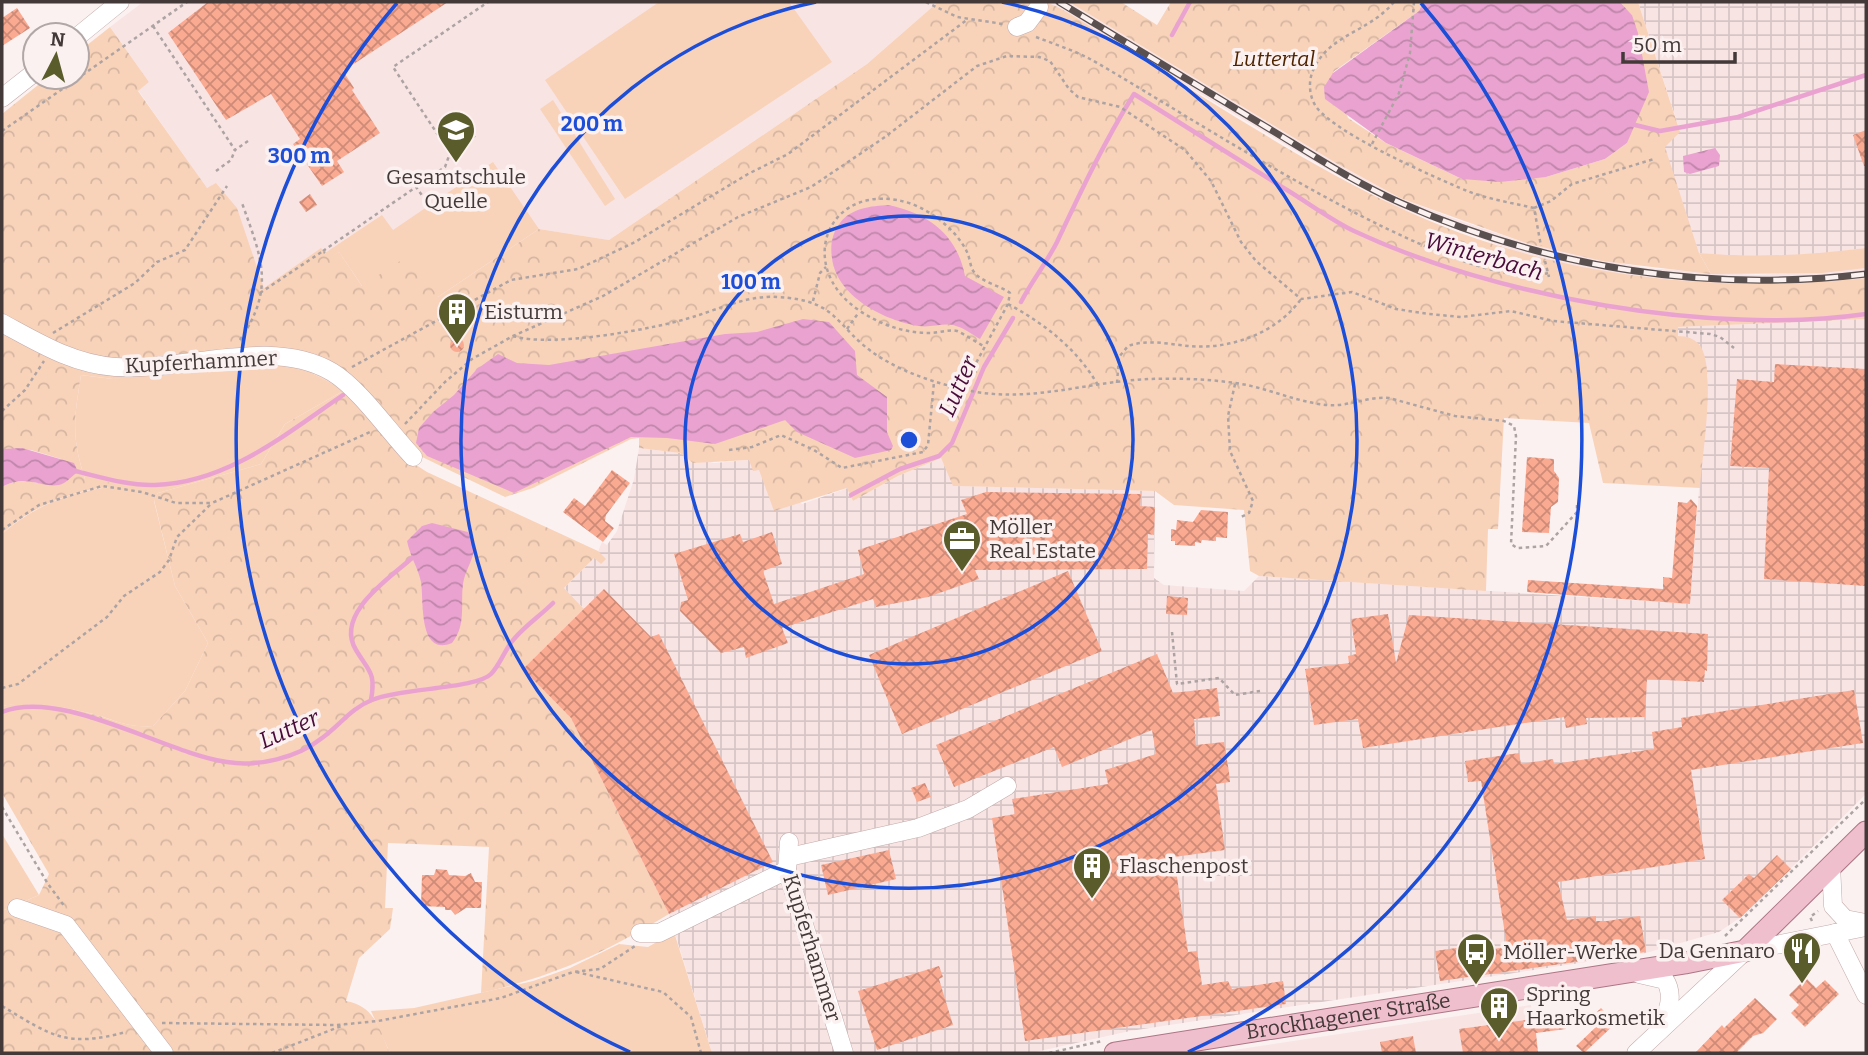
<svg xmlns="http://www.w3.org/2000/svg" width="1868" height="1055" viewBox="0 0 1868 1055" font-family="Bitter,serif">
<defs>
<pattern id="industrial-grid" width="8" height="8" patternUnits="userSpaceOnUse" patternTransform="scale(1.75)"><rect width="8" height="8" fill="#f9e4e4"/><path d="M0 4h8M4 0v8" fill="none" stroke="#d7c4c4"/></pattern>
<pattern id="forest-crowns" width="20" height="18" patternUnits="userSpaceOnUse" patternTransform="scale(1.75)"><rect width="20" height="18" fill="#f8d3ba"/><path d="M2 6a3 3 0 1 1 6 0M12 15a3 3 0 1 1 6 0" fill="none" stroke="#d6b6a1"/></pattern>
<pattern id="water-waves" width="16" height="10" patternUnits="userSpaceOnUse" patternTransform="scale(1.75)"><rect width="16" height="10" fill="#eaa3d0"/><path d="M0 5q4-4 8 0t8 0" fill="none" stroke="#bf86aa"/></pattern>
<pattern id="building-cross-hatch" width="8" height="8" patternUnits="userSpaceOnUse" patternTransform="scale(1.75)"><rect width="8" height="8" fill="#fbaa92"/><path d="M0 0l8 8M0 8l8-8" fill="none" stroke="#cd8b78"/></pattern>
</defs>
<rect width="100%" height="100%" fill="#fcf1f1"/>
<g fill="#f9e4e4">
<polygon points="143,2 938,2 867,64 609,240 539,229 263,288 260,272 207,189 138,90 149,82 110,27"/>
<polygon points="1046,2 1069,2 1336,163 1400,198 1461,221 1529,244 1645,268 1757,275 1866,268 1866,278 1754,285 1708,283 1600,273 1525,255 1397,207 1325,168"/>
<polygon points="1531,1005 1538,1053 1214,1053"/>
</g>
<g fill="url(#industrial-grid)">
<polygon points="1638,2 1866,2 1866,248 1811,255 1738,257 1699,253 1664,147 1680,131"/>
<polygon points="1866,319 1866,794 1744,915 1719,932 1646,953 1130,1031 1031,1053 712,1053 669,914 523,669 584,609 564,588 594,558 605,559 597,554 602,542 607,545 617,531 634,479 639,448 680,453 714,463 749,460 802,504 848,488 853,501 898,476 941,458 954,486 1155,491 1154,578 1164,585 1244,591 1259,576 1690,604 1708,375 1677,336 1678,327"/>
</g>
<g fill="#f8d3ba">
<polygon points="659,2 789,2 832,62 625,199 545,80"/>
<polygon points="553,100 615,199 605,206 540,109"/>
<polygon points="493,162 539,229 438,297 362,286 339,252 329,259 325,253 382,215 393,230"/>
<path d="M 1866,248 L 1866,268 L 1822,273 L 1711,274 L 1699,253 C 1755,258 1810,255 1866,248 Z"/>
<path d="M 254,363 L 300,367 L 345,390 L 285,424 L 261,464 L 158,493 L 154,501 L 175,586 L 208,643 L 185,691 L 153,726 C 124,728 115,719 89,713 C 60,706 31,701 2,706 L 2,534 C 30,508 71,491 110,487 L 85,479 C 71,436 74,419 81,375 L 113,379 Z"/>
<polygon points="2,834 39,895 2,911"/>
<polygon points="674,932 712,1053 390,1053 371,1011 414,1008 533,981 570,968 619,944 648,947"/>
</g>
<g fill="url(#forest-crowns)">
<path d="M 938,2 C 969,2 1015,0 1044,2 C 1061,5 1108,39 1126,50 C 1215,103 1302,162 1396,206 C 1544,276 1705,294 1866,278 L 1866,319 L 1678,327 L 1678,336 C 1687,336 1696,339 1701,347 C 1716,373 1702,456 1700,488 L 1603,483 L 1589,423 L 1504,418 L 1498,529 L 1488,529 L 1486,591 L 1259,576 L 1250,571 L 1244,510 L 1174,505 L 1155,491 L 953,486 L 941,458 L 898,476 L 853,501 L 847,488 L 774,511 L 759,470 L 753,471 L 749,460 L 693,463 L 680,453 L 639,448 L 639,438 L 631,439 L 533,488 L 505,497 L 416,454 L 410,461 L 427,472 L 598,551 L 606,559 L 601,564 L 594,558 L 564,588 L 584,609 L 523,669 L 571,718 L 669,914 C 604,953 555,976 481,993 L 489,847 L 388,843 L 385,908 L 393,908 L 390,929 L 359,958 L 346,1001 C 375,1006 379,1029 390,1053 L 2,1053 L 2,911 L 39,895 L 49,874 L 2,793 L 2,706 C 31,700 60,706 89,713 C 113,719 126,728 153,726 L 185,691 L 208,643 L 175,586 L 154,500 L 158,493 L 261,464 L 285,424 L 345,390 L 300,367 L 254,363 L 147,378 L 113,379 L 81,375 C 74,419 71,436 85,479 L 93,477 L 110,483 L 110,487 C 72,490 29,508 2,534 L 2,487 C 26,472 55,495 71,476 L 61,459 L 31,450 L 2,449 L 2,114 L 48,77 L 77,77 L 77,53 L 110,27 L 149,82 L 138,91 L 207,188 L 216,183 L 237,208 L 264,288 L 321,248 L 329,258 L 339,252 L 362,286 L 409,255 L 438,297 L 539,229 L 609,240 L 867,64 Z"/>
<polygon points="1069,2 1121,2 1157,25 1171,2 1423,2 1419,11 1333,72 1348,118 1386,143 1462,179 1546,177 1605,159 1627,143 1632,15 1620,2 1638,2 1680,132 1665,147 1699,253 1711,274 1602,261 1529,244 1400,198 1336,163"/>
</g>
<g fill="url(#water-waves)">
<polygon points="1423,2 1620,2 1632,15 1638,33 1649,92 1627,143 1605,159 1546,177 1500,182 1462,179 1386,143 1325,99 1324,87 1333,73 1419,11"/>
<polygon points="1715,148 1720,155 1719,166 1690,174 1684,172 1683,156"/>
<path d="M 888,205 C 928,213 957,234 965,276 L 1004,297 L 980,339 C 973,335 964,328 956,326 C 946,322 931,328 919,326 C 885,321 836,296 832,258 C 830,246 832,233 840,223 C 851,208 871,206 888,205 Z"/>
<polygon points="803,319 829,322 855,351 857,375 887,397 887,432 893,446 891,450 855,458 797,432 785,420 715,444 667,438 631,437 514,493 427,456 416,443 419,428 433,412 454,395 477,369 498,354 517,363 549,365 725,334 757,332"/>
<path d="M 22,448 L 74,463 L 78,472 C 73,475 69,480 64,483 C 47,492 28,472 2,487 L 2,449 Z"/>
<path d="M 432,523 L 468,532 L 475,547 C 473,559 467,568 464,579 C 459,599 468,624 452,643 C 418,657 424,601 421,582 C 418,568 410,556 407,541 L 422,526 Z"/>
</g>
<g fill="none" stroke-linecap="round" stroke-linejoin="round">
<g stroke="#eaa3d0" stroke-width="4.5">
<polyline points="1172,35 1190,2"/>
<polyline points="1631,124 1660,131 1738,117 1866,75"/>
<path d="M 1021,302 C 1032,281 1047,262 1057,242 C 1081,191 1104,142 1134,94 C 1183,125 1233,156 1282,187 C 1306,201 1329,219 1354,231 C 1495,297 1712,336 1866,314"/>
<path d="M 75,471 C 100,477 129,486 155,485 C 227,483 286,434 343,395"/>
<polyline points="851,495 900,469 939,456 952,443 984,367 1013,318"/>
<path d="M 371,700 C 376,672 369,672 356,650 C 334,614 390,578 412,558"/>
<path d="M 2,712 C 63,688 164,753 227,762 C 258,767 297,758 322,738 C 340,725 351,708 372,700 C 400,688 476,689 491,674 C 500,665 505,649 514,639 C 525,626 541,615 553,603"/>
</g>
</g>
<g fill="url(#building-cross-hatch)">
<polygon points="208,2 448,2 343,71 354,88 352,90 380,133 337,161 344,172 322,186 293,144 300,139 271,94 226,120 168,33"/>
<polygon points="17,8 30,28 2,46 2,18"/>
<polygon points="1866,130 1866,166 1864,166 1853,135"/>
<polygon points="310,194 317,205 306,212 299,202"/>
<circle cx="457" cy="345" r="7"/>
<polygon points="1775,364 1866,369 1866,586 1764,579 1769,468 1730,466 1737,379 1774,382"/>
<polygon points="1527,457 1554,459 1554,471 1559,478 1558,502 1551,507 1549,533 1522,532"/>
<polygon points="612,470 630,483 606,515 605,521 614,528 603,542 563,512 574,498 585,506"/>
<polygon points="986,492 1141,494 1140,506 1155,507 1154,535 1148,534 1147,569 975,570 979,579 928,597 876,607 873,599 782,628 788,643 746,658 744,647 721,653 680,611 681,602 688,600 674,554 740,534 743,542 772,532 782,564 763,571 774,604 864,574 858,550 967,514 961,500"/>
<polygon points="1691,499 1697,506 1690,604 1527,592 1528,580 1663,589 1663,577 1672,578 1678,502 1687,503"/>
<polygon points="1201,510 1228,512 1227,538 1216,537 1216,541 1202,540 1201,543 1195,542 1195,546 1175,545 1175,541 1171,541 1171,529 1176,530 1177,520 1193,522"/>
<polygon points="1068,571 1102,651 902,734 869,655"/>
<polygon points="604,589 651,637 659,634 773,862 669,914 571,718 523,669"/>
<polygon points="1167,596 1188,598 1187,615 1166,614"/>
<polygon points="1388,614 1396,663 1409,615 1708,634 1707,671 1705,670 1704,682 1647,679 1645,717 1586,718 1587,724 1566,728 1564,717 1363,748 1358,719 1314,725 1305,669 1349,663 1348,656 1356,654 1351,619"/>
<polygon points="1157,654 1173,693 1217,688 1220,716 1194,719 1196,745 1224,742 1229,772 1230,782 1216,784 1225,850 1174,857 1188,952 1197,951 1202,985 1228,981 1232,989 1283,981 1286,1004 1025,1041 992,818 1015,814 1012,799 1108,784 1105,770 1156,754 1152,730 1062,767 1054,747 954,787 936,745"/>
<polygon points="1854,690 1863,743 1691,770 1705,859 1558,882 1567,920 1596,916 1596,921 1607,921 1640,916 1646,952 1440,981 1435,951 1477,945 1479,951 1507,947 1481,781 1468,782 1465,761 1519,753 1521,764 1553,759 1554,764 1654,749 1652,732 1682,727 1681,718"/>
<polygon points="925,783 931,797 917,802 911,788"/>
<polygon points="889,850 896,879 828,895 821,865"/>
<polygon points="1777,855 1791,869 1740,918 1722,900 1749,874 1754,878"/>
<polygon points="436,869 447,870 449,875 465,876 471,873 475,882 482,882 481,908 466,908 455,915 451,910 445,910 445,907 421,906 422,875 434,875"/>
<polygon points="939,966 943,977 939,979 953,1025 877,1050 858,991"/>
<polygon points="1806,978 1816,988 1825,980 1839,994 1805,1027 1791,1013 1799,1005 1789,995"/>
<polygon points="1755,998 1777,1019 1763,1033 1753,1036 1736,1053 1695,1053 1722,1025 1724,1028"/>
<polygon points="1601,1008 1616,1023 1584,1053 1576,1046 1599,1024 1582,1026"/>
<polygon points="1564,1015 1566,1029 1536,1033 1538,1053 1463,1053 1459,1029"/>
<polygon points="1413,1036 1416,1053 1382,1053 1380,1042"/>
</g>
<g fill="none" stroke-linecap="round" stroke-linejoin="round">
<defs>
<g id="minor">
<polyline points="1017,27 1027,23 1039,7"/>
<polyline points="77,37 120,2"/>
<polyline points="2,98 35,72"/>
<path d="M 2,323 C 39,343 73,364 115,367 C 184,372 270,336 332,372 C 360,389 389,432 413,457"/>
<polyline points="789,842 787,870 844,1053"/>
<polyline points="789,857 918,828 968,809 1007,786"/>
<polyline points="1831,865 1833,906 1845,919 1866,923"/>
<polyline points="17,908 66,925 164,1053"/>
<polyline points="640,933 659,933 787,870"/>
<polyline points="1835,933 1866,995"/>
<path d="M 1639,974 L 1665,980 C 1674,994 1669,1013 1660,1026"/>
<polyline points="1636,1053 1745,951 1866,927"/>
</g>
<g id="major">
<path id="s1" d="M 1115,1053 L 1685,963 L 1745,951 L 1866,832"/>
</g>
</defs>
<use href="#minor" stroke="#c3abab" stroke-width="19"/>
<use href="#major" stroke="#ad7585" stroke-width="23"/>
<g stroke="#ada3a3" stroke-width="2.5" stroke-dasharray="3.5 3.5" stroke-linecap="butt">
<polyline points="926,2 957,17 1003,24"/>
<path d="M 1394,2 C 1367,34 1327,34 1312,73 C 1308,84 1310,99 1317,108 C 1340,136 1432,176 1467,191 C 1488,199 1512,203 1534,208 L 1541,246"/>
<polyline points="153,26 235,150 248,141"/>
<path d="M 1036,37 C 1054,44 1073,50 1090,59 C 1177,107 1460,298 1548,273"/>
<polyline points="2,131 187,2"/>
<polyline points="1372,144 1399,93 1410,53 1414,2"/>
<polyline points="450,153 393,67 488,2"/>
<polyline points="216,171 231,160 235,150"/>
<polyline points="416,187 445,167 450,153 476,135"/>
<polyline points="1534,208 1551,201 1572,184 1654,159"/>
<polyline points="323,251 416,187 429,205"/>
<polyline points="1545,261 1549,277"/>
<polyline points="260,293 323,251 325,253"/>
<polyline points="813,301 820,273 826,267"/>
<path d="M 1008,304 C 1045,324 1076,348 1098,385"/>
<polyline points="847,329 859,312"/>
<polyline points="53,333 135,283 157,262 185,250 227,186"/>
<path d="M 513,336 C 551,348 656,329 696,316 C 721,308 750,295 777,297 C 840,300 834,327 878,356 C 906,374 939,384 971,391 C 1031,403 1091,381 1150,379 C 1178,378 1207,379 1235,383 C 1266,387 1295,402 1327,405 C 1348,407 1368,396 1389,398 L 1455,416 L 1504,421 L 1514,426 L 1516,436 L 1511,544 L 1517,548 L 1546,546 L 1577,512 L 1577,505"/>
<path d="M 240,340 C 276,287 261,257 242,203"/>
<polyline points="352,367 511,280 578,269 635,242 748,174 788,154 968,19"/>
<path d="M 1117,383 L 1119,357 L 1128,346 C 1147,339 1168,344 1188,346 C 1229,350 1276,334 1301,299"/>
<polyline points="1235,384 1228,416 1230,451 1253,501 1249,513 1239,518"/>
<path d="M 963,387 L 1008,304 L 1010,293 C 1001,286 981,282 974,272 C 970,267 970,258 967,252 C 957,231 933,212 912,204 C 829,176 792,266 860,311 C 881,325 905,333 930,333 C 939,333 948,329 957,331 C 966,335 976,342 985,347"/>
<polyline points="2,411 25,390 44,361"/>
<polyline points="405,424 445,382 472,359 513,336 603,296 738,217 811,187 885,137 977,66 1007,56 1039,57 1050,61 1069,89 1078,97 1120,107 1185,150 1211,181 1241,242 1256,261 1301,299 1352,292 1396,309 1429,314 1461,317 1511,311 1553,321 1710,334 1720,337 1734,348"/>
<polyline points="729,450 752,447 781,435 814,450 842,468 923,452 928,445 934,382"/>
<polyline points="2,530 39,505 102,486 142,492 176,503 212,503 370,432"/>
<polyline points="1172,632 1177,684 1219,678 1235,695 1260,691"/>
<polyline points="2,688 18,684 107,617 124,596 160,572 169,560 177,537 212,503"/>
<polyline points="2,807 48,884 65,907"/>
<polyline points="1812,921 1810,917 1818,911"/>
<polyline points="1725,936 1866,799"/>
<polyline points="576,972 663,992 691,1017 701,1053"/>
<path d="M 2,1006 C 52,1036 66,1048 126,1032"/>
<polyline points="162,1023 337,1025 378,1021 501,998 573,972 600,969 635,946"/>
<polyline points="272,1053 344,1025"/>
<polyline points="1049,1053 1102,1041"/>
</g>
<use href="#minor" stroke="#fff" stroke-width="18"/>
<use href="#major" stroke="#f0bfce" stroke-width="21"/>
<defs>
<path id="rail" d="M 1059,2 C 1127,43 1195,84 1263,125 C 1308,152 1353,182 1401,203 C 1547,268 1707,293 1866,274"/>
</defs>
<use href="#rail" stroke="#5a5050" stroke-width="7"/>
<use href="#rail" stroke="#fcf1f1" stroke-width="4.5" stroke-dasharray="13" stroke-linecap="butt"/>
</g>
<g fill="none" stroke="#1d4ed8" stroke-width="3.5">
<circle cx="909" cy="440" r="224"/>
<path d="M1002 2A448 448 0 1 1 816 2"/>
<path d="M630 1052A673 673 0 0 1 397 3M1421 3A673 673 0 0 1 1188 1052"/>
</g>
<defs>
<symbol id="school-pin" viewBox="-11 -11 22 30"><path d="M0 17L-7.5 6A9.5 9.5 0 1 1 7.5 6Z" fill="#5a5d2b" stroke="#fcf1f1"/><path d="M0-5L7-2L0 1L-7-2ZM-4 1L0 2.5L4 1V4Q0 6-4 4Z" fill="#fff"/></symbol>
<symbol id="building-pin" viewBox="-11 -11 22 30"><path d="M0 17L-7.5 6A9.5 9.5 0 1 1 7.5 6Z" fill="#5a5d2b" stroke="#fcf1f1"/><path d="M-4-6H4V6H1V3H-1V6H-4ZM-2.5-4.3h1.7v1.8h-1.7ZM.8-4.3h1.7v1.8H.8ZM-2.5-1h1.7V.8h-1.7ZM.8-1h1.7V.8H.8Z" fill="#fff"/></symbol>
<symbol id="office-pin" viewBox="-11 -11 22 30"><path d="M0 17L-7.5 6A9.5 9.5 0 1 1 7.5 6Z" fill="#5a5d2b" stroke="#fcf1f1"/><path d="M-6-3h4V-5.5h4V-3h4V5H-6ZM-1-4.5V-3h2v-1.5ZM-6 0V1H6V0Z" fill="#fff"/></symbol>
<symbol id="restaurant-pin" viewBox="-11 -11 22 30"><path d="M0 17L-7.5 6A9.5 9.5 0 1 1 7.5 6Z" fill="#5a5d2b" stroke="#fcf1f1"/><path d="M-5-6h1v4h1v-4h1v4h1v-4h1v5L-1.5 .5V6h-2V.5L-5-1ZM5-6V6H3V1.5H1.5Q1.5-4 5-6Z" fill="#fff"/></symbol>
<symbol id="bus-pin" viewBox="-11 -11 22 30"><path d="M0 17L-7.5 6A9.5 9.5 0 1 1 7.5 6Z" fill="#5a5d2b" stroke="#fcf1f1"/><path d="M-5-6H5V4H4V6H2V4H-2V6H-4V4H-5ZM-3.5-4V0h7V-4ZM-3.5 1.2v1.5H-2V1.2ZM2 1.2v1.5H3.5V1.2Z" fill="#fff"/></symbol>
</defs>
<g fill-rule="evenodd">
<use href="#school-pin" x="434" y="108" width="44" height="60"/>
<use href="#building-pin" x="435" y="290" width="44" height="60"/>
<use href="#office-pin" x="940" y="517" width="44" height="60"/>
<use href="#building-pin" x="1070" y="844" width="44" height="60"/>
<use href="#restaurant-pin" x="1780" y="929" width="44" height="60"/>
<use href="#bus-pin" x="1454" y="930" width="44" height="60"/>
<use href="#building-pin" x="1477" y="984" width="44" height="60"/>
</g>
<g text-anchor="middle" dominant-baseline="central" stroke-width="7" stroke-linejoin="round" paint-order="stroke">
<g font-size="21" font-style="italic" fill="#4d2300" stroke="#fcf1f1">
<text x="1274" y="59">Luttertal</text>
</g>
<g font-size="21" fill="#433939" stroke="#fcf1f1" text-anchor="start">
<text x="456" y="177" text-anchor="middle">Gesamtschule<tspan x="456" dy="24">Quelle</tspan></text>
<text x="484" y="312">Eisturm</text>
<text x="989" y="527">Möller<tspan x="989" dy="24">Real Estate</tspan></text>
<text x="1119" y="866">Flaschenpost</text>
<text x="1775" y="951" text-anchor="end">Da Gennaro</text>
<text x="1503" y="952">Möller-Werke</text>
<text x="1526" y="994">Spring<tspan x="1526" dy="24">Haarkosmetik</tspan></text>
</g>
<g font-size="21" fill="#433939" stroke="#fcf1f1">
<text transform="translate(201 362) rotate(-3)">Kupferhammer</text>
<text transform="translate(812 948) rotate(73)">Kupferhammer</text>
<text stroke="none"><textPath href="#s1" startOffset="236">Brockhagener Straße</textPath></text>
</g>
<g font-size="23" font-style="italic" fill="#490b39" stroke="#fcf1f1">
<text transform="translate(1484 256) rotate(16)">Winterbach</text>
<text transform="translate(958 386) rotate(-66)">Lutter</text>
<text transform="translate(289 729) rotate(-24)">Lutter</text>
</g>
</g>
<circle cx="909" cy="440" r="10" fill="#1d4ed8" stroke="#fcf1f1" stroke-width="3.5"/>
<g font-size="21" text-anchor="middle" font-weight="bold" fill="#1d4ed8" stroke="#fcf1f1" stroke-width="7" stroke-linejoin="round" paint-order="stroke">
<text x="592" y="131">200 m</text>
<text x="299" y="163">300 m</text>
<text x="751" y="289">100 m</text>
</g>
<rect width="1868" height="1055" fill="none" stroke="#433939" stroke-width="7"/>
<g transform="translate(56 56) rotate(6)"><circle r="33" fill="#fcf1f1" stroke="#b2a7a7" stroke-width="2"/>
<path d="M0-5L12 26L0 18L-12 26Z" fill="#5a5d2b"/>
<text y="-10" font-size="19" font-weight="bold" text-anchor="middle" fill="#433939">N</text>
</g>
<path d="M1623 52v10h112v-10" fill="none" stroke="#433939" stroke-width="3.5"/>
<text x="1633" y="52" font-size="21" fill="#433939" stroke="#fcf1f1" stroke-width="5" paint-order="stroke">50 m</text>
</svg>
